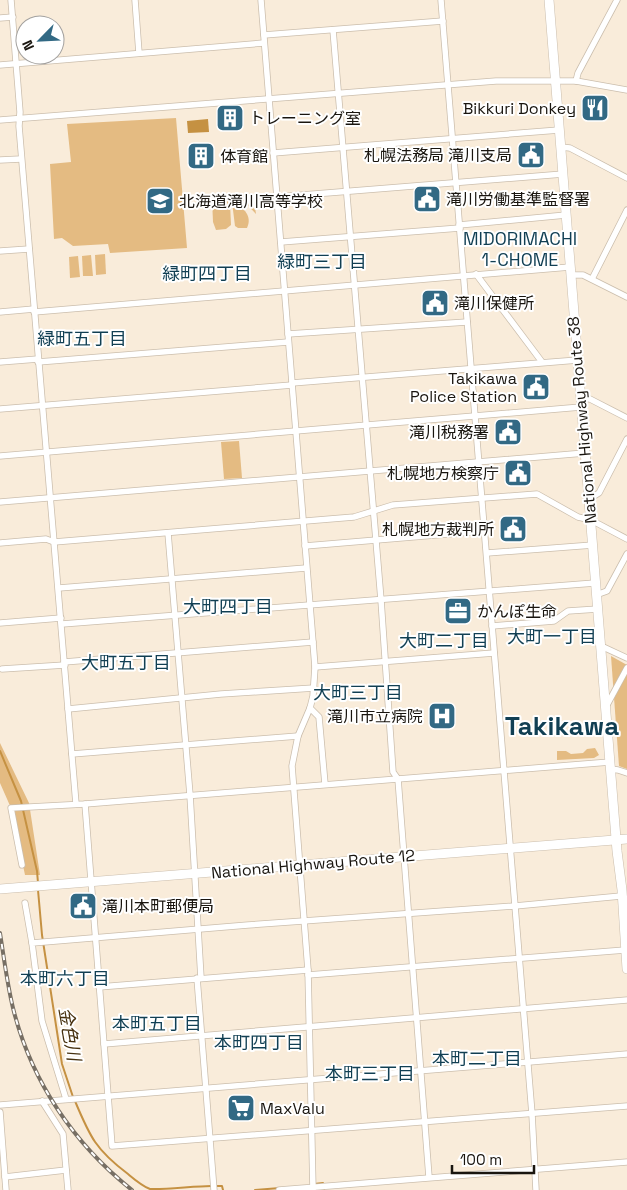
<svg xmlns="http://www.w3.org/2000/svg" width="627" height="1190" viewBox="0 0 627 1190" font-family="'Space Grotesk','Noto Sans JP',sans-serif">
<rect width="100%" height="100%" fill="#f9ecda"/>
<g fill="#e4bb82">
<polygon points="176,118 187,248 110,253 108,244 73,246 62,238 54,239 50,164 71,162 67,124"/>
<polygon points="253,193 256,214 240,197 241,195"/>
<polygon points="219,194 230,203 231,225 226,229 216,230 213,222 212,199"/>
<path d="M 235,201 C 243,208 253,216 247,228 L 238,228 L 235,226 L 232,202 Z"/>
<polygon points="105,254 106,274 96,275 95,255"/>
<polygon points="91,255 93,276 83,276 82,256"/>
<polygon points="78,256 80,277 70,278 69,257"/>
<polygon points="239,441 242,478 224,479 221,442"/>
<polygon points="611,656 627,665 627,769 619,766"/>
<polygon points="0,743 29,803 40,875 25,875 11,808 0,783"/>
<polygon points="595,748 599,755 594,758 557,760 557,751 566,751 571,754 583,753 587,749"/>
</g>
<polygon fill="#c59142" points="208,119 209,132 188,133 187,121"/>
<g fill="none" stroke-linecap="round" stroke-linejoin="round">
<g stroke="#c59142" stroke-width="2">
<polyline points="0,751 21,801 37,871 38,883"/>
<polyline points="38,890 42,935 62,1064 73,1097"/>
<path d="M 75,1101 C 90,1137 96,1150 128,1174 C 134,1179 142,1186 150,1189 C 164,1190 195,1186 211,1186"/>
<polyline points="314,1184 323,1183 324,1190"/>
<polyline points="216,1186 222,1186 223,1190"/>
<polyline points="255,1190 280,1188"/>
</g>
<defs>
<g id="minor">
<polyline points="11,0 20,112 19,126 76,804"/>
<polyline points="135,0 139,53"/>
<polyline points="261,0 315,667 313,696 310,708 298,736 292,766 308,970 313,1190"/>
<polyline points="441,0 532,1114 536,1190"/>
<polyline points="0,18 13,17"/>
<polyline points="333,30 381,600 393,772 398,779 429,1177"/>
<polyline points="264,35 443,21"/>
<polyline points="0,65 264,43"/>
<polyline points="576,81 578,73 617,0"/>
<polyline points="0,120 496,81 576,81 627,90"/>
<polyline points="561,147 570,148 627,178"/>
<polyline points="273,153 559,130"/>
<polyline points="0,160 21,159"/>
<polyline points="277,197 563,174"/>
<polyline points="459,225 566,215"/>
<polyline points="281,242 460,228"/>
<polyline points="0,251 29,249"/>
<polyline points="476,274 542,362"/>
<polyline points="571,275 583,275 627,297"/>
<polyline points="592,279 627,210"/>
<polyline points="0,312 34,309"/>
<polyline points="34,312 570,267"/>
<polyline points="288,334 467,322"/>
<polyline points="0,362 38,359"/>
<polyline points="38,362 288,342"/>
<polyline points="292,383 578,360"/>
<polyline points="580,398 590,399 627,418"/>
<polyline points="0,409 292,385"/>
<polyline points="0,456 581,407"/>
<polyline points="589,499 599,493 627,439"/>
<polyline points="0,502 585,453"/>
<polyline points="168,533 190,795 201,978"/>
<polyline points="0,543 46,539 54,542 354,517 393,505 537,494 578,517 591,520 627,539"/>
<polyline points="305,546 484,531"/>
<polyline points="487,553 593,545"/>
<polyline points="59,588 306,568"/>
<polyline points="596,595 607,591 627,554"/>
<polyline points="0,623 61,618"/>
<polyline points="62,624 595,583"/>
<polyline points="492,626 554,621 568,611 598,609"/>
<polyline points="601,646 627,658"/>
<polyline points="64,662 313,642"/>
<polyline points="315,667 494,653"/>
<polyline points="2,669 65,665"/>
<polyline points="607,705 627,668"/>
<polyline points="310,708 319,717 325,784"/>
<polyline points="68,709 221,694 314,688"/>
<polyline points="72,754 298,736"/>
<polyline points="611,769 618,770 627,773"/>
<polyline points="85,804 112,1146 627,1106"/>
<polyline points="22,865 11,808 85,804 610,762"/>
<polyline points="25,903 32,943"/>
<polyline points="308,975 625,950"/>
<polyline points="197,978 214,1190"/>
<polyline points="99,987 308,970"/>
<polyline points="104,1044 627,1000"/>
<polyline points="66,1099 42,1021 32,943 248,925 515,906 621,896 627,899"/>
<polyline points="42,1101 63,1134 68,1190"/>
<polyline points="0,1105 627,1054"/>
<polyline points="0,1112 6,1190"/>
<polyline points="5,1177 66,1170"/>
<polyline points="279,1190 627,1162"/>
</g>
<g id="highway">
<polyline points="549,0 617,851 622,890 627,969"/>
<polyline points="0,889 627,839"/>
</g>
</defs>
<use href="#minor" stroke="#cbbead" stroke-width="7"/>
<use href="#highway" stroke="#cbbead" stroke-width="10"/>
<use href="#minor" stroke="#fff" stroke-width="5.5"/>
<use href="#highway" stroke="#fff" stroke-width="9"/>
<defs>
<path id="rail" d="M 0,933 C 4,958 7,983 13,1008 C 31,1081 74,1144 132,1190"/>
</defs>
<use href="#rail" stroke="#776f64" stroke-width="4"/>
<use href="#rail" stroke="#fff" stroke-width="2" stroke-dasharray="5.5" stroke-linecap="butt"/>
</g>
<defs>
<symbol id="restaurant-square" viewBox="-11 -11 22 22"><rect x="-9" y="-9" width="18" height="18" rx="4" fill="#326984" stroke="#fff"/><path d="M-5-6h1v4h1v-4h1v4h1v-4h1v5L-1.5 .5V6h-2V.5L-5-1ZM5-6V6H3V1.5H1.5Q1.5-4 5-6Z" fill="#fff"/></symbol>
<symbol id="building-square" viewBox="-11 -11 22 22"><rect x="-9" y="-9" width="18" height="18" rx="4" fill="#326984" stroke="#fff"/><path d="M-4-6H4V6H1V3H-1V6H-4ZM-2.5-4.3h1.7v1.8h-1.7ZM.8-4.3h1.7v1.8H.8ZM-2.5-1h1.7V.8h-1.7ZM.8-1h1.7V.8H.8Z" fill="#fff"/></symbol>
<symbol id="civic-square" viewBox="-11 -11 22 22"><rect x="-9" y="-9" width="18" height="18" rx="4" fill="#326984" stroke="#fff"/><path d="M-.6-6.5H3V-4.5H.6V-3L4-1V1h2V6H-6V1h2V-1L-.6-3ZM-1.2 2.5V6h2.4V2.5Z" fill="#fff"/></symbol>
<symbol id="school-square" viewBox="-11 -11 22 22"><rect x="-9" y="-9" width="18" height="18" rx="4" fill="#326984" stroke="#fff"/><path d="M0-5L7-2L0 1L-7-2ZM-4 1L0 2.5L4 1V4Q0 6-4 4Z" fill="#fff"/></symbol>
<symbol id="office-square" viewBox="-11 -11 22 22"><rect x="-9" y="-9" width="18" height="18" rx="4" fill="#326984" stroke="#fff"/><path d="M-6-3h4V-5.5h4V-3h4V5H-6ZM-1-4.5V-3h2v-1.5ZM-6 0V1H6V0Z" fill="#fff"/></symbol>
<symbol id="hospital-square" viewBox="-11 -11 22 22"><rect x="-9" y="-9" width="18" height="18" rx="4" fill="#326984" stroke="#fff"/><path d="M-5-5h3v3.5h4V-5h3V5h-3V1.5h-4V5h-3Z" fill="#fff"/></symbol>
<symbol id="supermarket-square" viewBox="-11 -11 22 22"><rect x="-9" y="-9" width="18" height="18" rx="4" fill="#326984" stroke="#fff"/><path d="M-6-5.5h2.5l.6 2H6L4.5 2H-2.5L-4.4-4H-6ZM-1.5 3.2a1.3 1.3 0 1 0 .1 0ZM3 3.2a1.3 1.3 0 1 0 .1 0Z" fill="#fff"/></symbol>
</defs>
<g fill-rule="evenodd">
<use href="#restaurant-square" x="579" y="92" width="32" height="32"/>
<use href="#building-square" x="214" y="102" width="32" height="32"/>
<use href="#civic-square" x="515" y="139" width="32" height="32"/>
<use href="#building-square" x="185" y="140" width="32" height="32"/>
<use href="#civic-square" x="411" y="183" width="32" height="32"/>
<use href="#school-square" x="144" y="185" width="32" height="32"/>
<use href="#civic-square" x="419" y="287" width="32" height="32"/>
<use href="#civic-square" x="520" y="371" width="32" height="32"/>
<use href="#civic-square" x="492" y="416" width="32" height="32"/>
<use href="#civic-square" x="502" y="457" width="32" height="32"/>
<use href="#civic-square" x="497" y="513" width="32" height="32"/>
<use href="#office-square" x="442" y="595" width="32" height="32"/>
<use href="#hospital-square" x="426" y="700" width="32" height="32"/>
<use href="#civic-square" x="67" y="890" width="32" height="32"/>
<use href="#supermarket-square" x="225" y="1092" width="32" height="32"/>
</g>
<g text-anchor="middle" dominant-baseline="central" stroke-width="4" stroke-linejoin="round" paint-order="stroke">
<g font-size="16" fill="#19150f" stroke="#fff" text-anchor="start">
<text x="576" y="108" text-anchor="end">Bikkuri Donkey</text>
<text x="249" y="118">トレーニング室</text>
<text x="512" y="155" text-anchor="end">札幌法務局 滝川支局</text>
<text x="220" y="156">体育館</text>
<text x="446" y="199">滝川労働基準監督署</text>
<text x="179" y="201">北海道滝川高等学校</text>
<text x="454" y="303">滝川保健所</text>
<text x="517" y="378" text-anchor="end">Takikawa<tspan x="517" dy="18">Police Station</tspan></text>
<text x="489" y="432" text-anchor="end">滝川税務署</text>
<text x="499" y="473" text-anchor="end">札幌地方検察庁</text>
<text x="494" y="529" text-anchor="end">札幌地方裁判所</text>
<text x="477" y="611">かんぽ生命</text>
<text x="423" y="716" text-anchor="end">滝川市立病院</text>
<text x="102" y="906">滝川本町郵便局</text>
<text x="260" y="1108">MaxValu</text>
</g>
<g font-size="16" fill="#19150f" stroke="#fff">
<text transform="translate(582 420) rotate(-95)">National Highway Route 38</text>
<text transform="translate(313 864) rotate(-5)">National Highway Route 12</text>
</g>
<g font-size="18" fill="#113f53" stroke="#fff">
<text x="520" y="238">MIDORIMACHI<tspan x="520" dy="21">1-CHOME</tspan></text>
<text x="322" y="261">緑町三丁目</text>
<text x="207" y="273">緑町四丁目</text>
<text x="82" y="338">緑町五丁目</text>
<text x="228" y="606">大町四丁目</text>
<text x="552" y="636">大町一丁目</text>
<text x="444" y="640">大町二丁目</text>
<text x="126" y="662">大町五丁目</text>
<text x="358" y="692">大町三丁目</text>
<text x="65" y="978">本町六丁目</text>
<text x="157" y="1023">本町五丁目</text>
<text x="259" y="1042">本町四丁目</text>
<text x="477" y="1058">本町二丁目</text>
<text x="370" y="1073">本町三丁目</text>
</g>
<g font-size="18" font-style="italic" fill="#46300e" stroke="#fff">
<text transform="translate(70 1034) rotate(80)">金色川</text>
</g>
<g font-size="26" font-weight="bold" fill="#113f53" stroke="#fff">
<text x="562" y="726">Takikawa</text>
</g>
</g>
<g transform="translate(40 40) rotate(246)"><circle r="24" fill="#ffffff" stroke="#a3a19f"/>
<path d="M0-4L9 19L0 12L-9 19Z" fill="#326984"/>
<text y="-8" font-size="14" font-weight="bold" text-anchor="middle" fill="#19150f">N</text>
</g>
<path d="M452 1165v8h82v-8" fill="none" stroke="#19150f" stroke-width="2.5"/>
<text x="460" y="1165" font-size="15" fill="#19150f" stroke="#ffffff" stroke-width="4" paint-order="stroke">100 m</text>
</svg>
